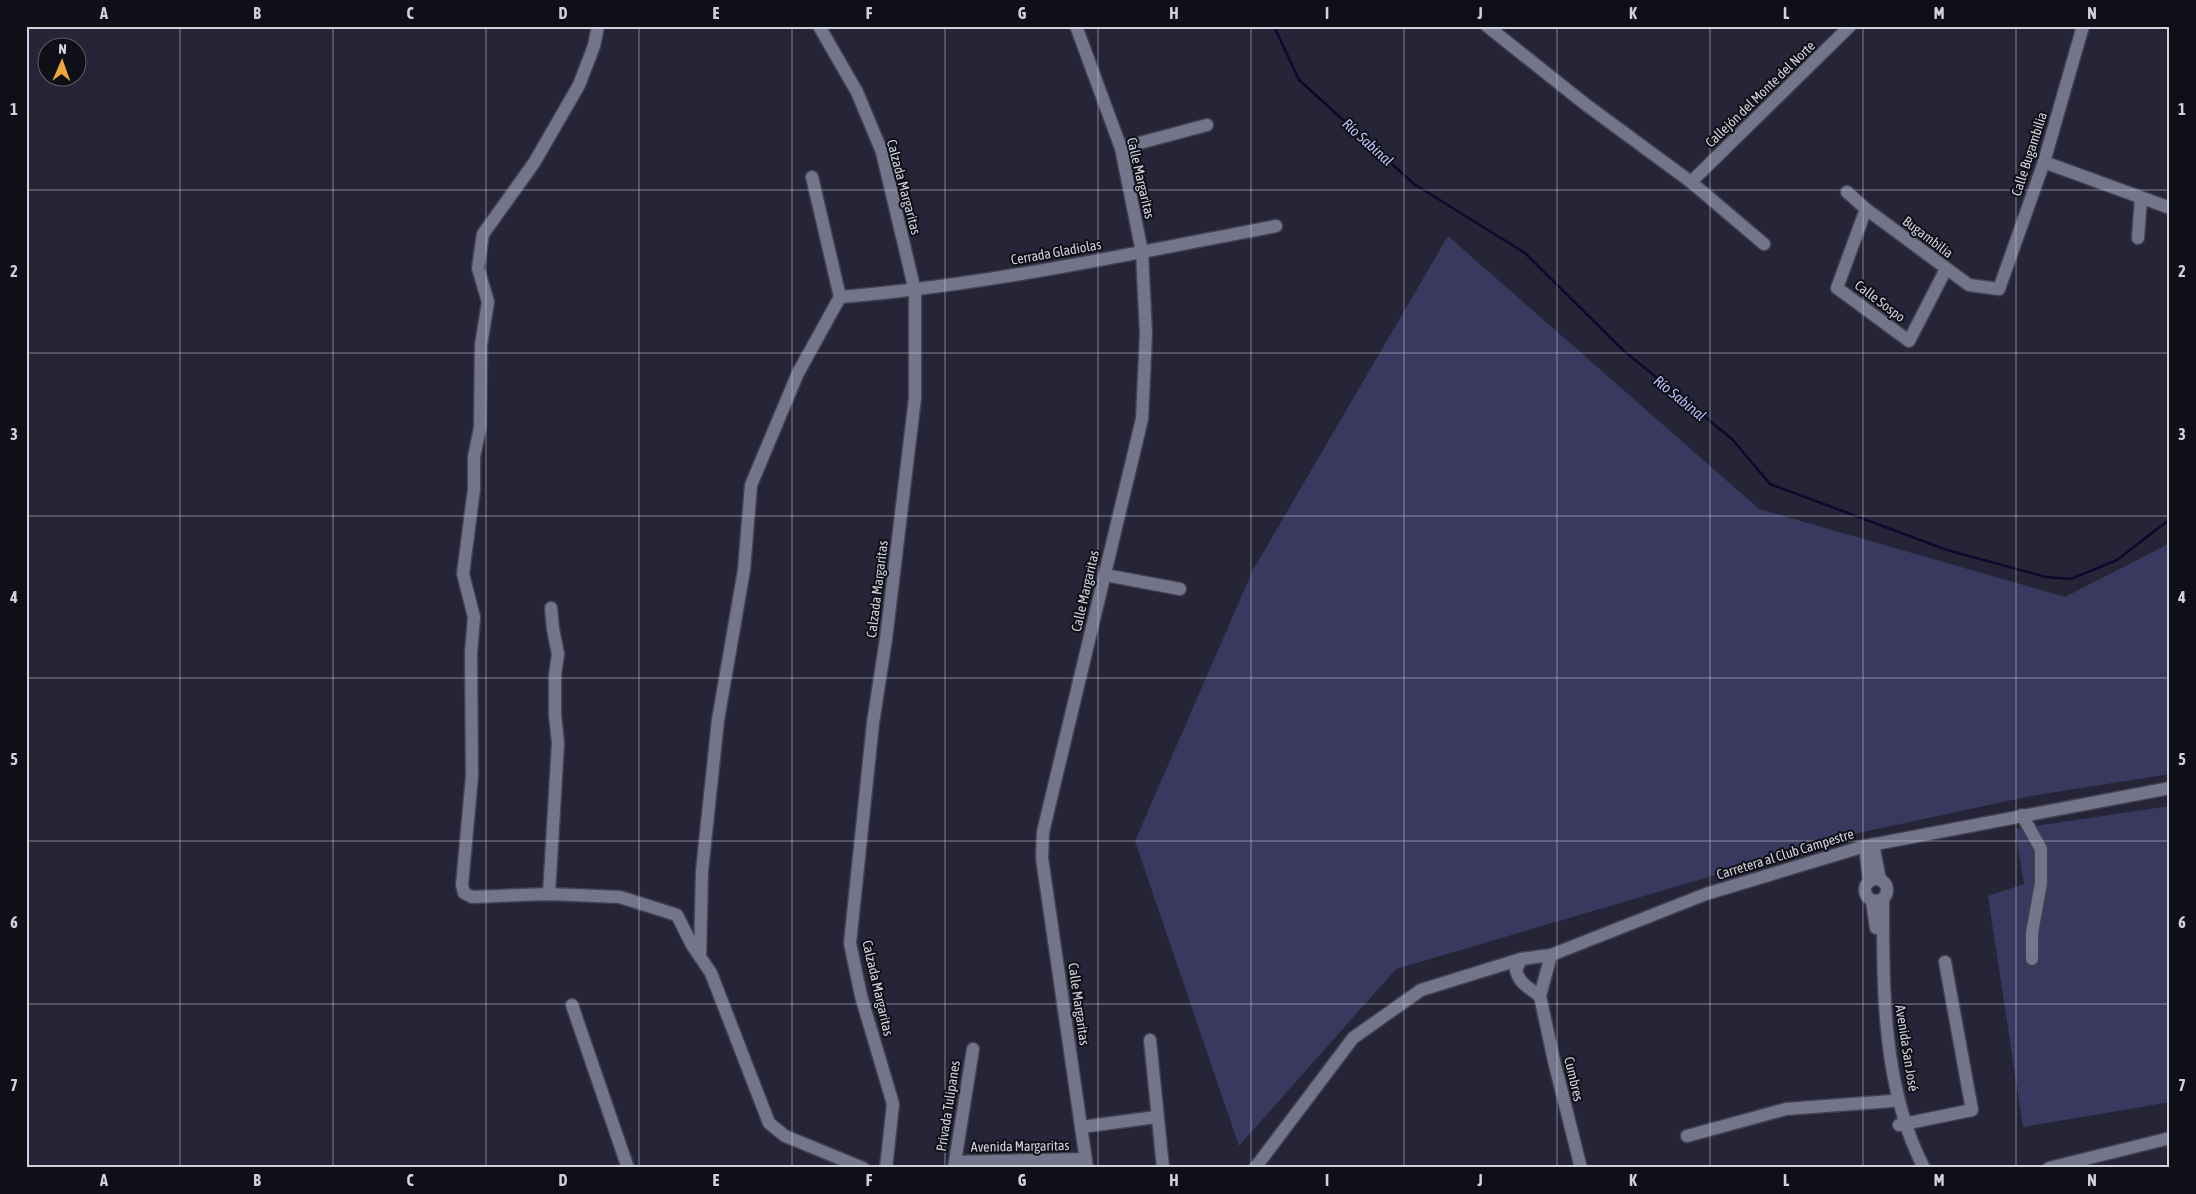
<svg xmlns="http://www.w3.org/2000/svg" width="2196" height="1194" viewBox="0 0 2196 1194" font-family="'Asap Condensed',sans-serif">
<rect width="100%" height="100%" fill="#252537"/>
<g fill="#39395f">
<polygon points="1448,236 1759,509 2065,597 2170,543 2170,774 2031,796 1858,833 1396,969 1239,1146 1135,841 1253,570"/>
<polygon points="2170,806 2170,1102 2023,1127 1988,896 2024,884 2015,829"/>
</g>
<g fill="none" stroke-linecap="round" stroke-linejoin="round">
<polyline stroke="#0e082e" stroke-width="2.5" points="1274,26 1299,80 1414,184 1525,253 1624,351 1732,439 1770,484 1947,550 2046,577 2071,579 2117,560 2170,519"/>
<defs>
<g id="minor">
<polyline points="598,26 594,46 579,85 534,163 483,234 478,268 488,302 481,345 480,428 474,457 474,489 463,574 474,617 471,653 472,776 462,885 464,893 472,897 549,894 620,897 677,915 692,945 711,973 769,1123 785,1136 863,1168"/>
<polyline points="819,26 857,92 882,152 915,291 915,398 886,639 873,723 850,943 861,996 893,1104 886,1168"/>
<polyline points="1076,26 1121,148 1142,252 1146,334 1142,419 1043,832 1042,858 1087,1168"/>
<polyline points="1487,26 1585,104 1691,182 1764,244"/>
<polyline points="1121,148 1207,125"/>
<polyline points="2044,162 2170,208"/>
<polyline points="1691,182 1850,26"/>
<polyline points="1847,192 1866,209 1969,285 1999,289 2044,162 2083,26"/>
<polyline points="1866,209 1837,288 1909,341 1946,269"/>
<polyline points="2138,238 2141,198"/>
<path d="M 840,297 C 986,285 1131,254 1276,226"/>
<polyline points="1105,575 1180,589"/>
<polyline points="2022,815 2041,849 2041,883 2032,933 2032,959"/>
<polyline points="1873,844 1880,880"/>
<polyline points="1865,846 1869,881"/>
<circle cx="1876" cy="890" r="11"/>
<polyline points="549,894 558,743 555,715 555,675 558,654 553,629 551,608"/>
<path d="M 1883,899 C 1883,988 1882,1087 1924,1168"/>
<polyline points="1872,901 1876,928"/>
<polyline points="1551,955 1540,996 1554,1061 1581,1168"/>
<polyline points="700,957 702,871 718,720 744,570 751,485 798,373 840,297 812,177"/>
<path d="M 1521,959 L 1516,970 C 1519,983 1529,988 1540,996"/>
<polyline points="572,1005 628,1168"/>
<polyline points="1150,1040 1163,1168"/>
<polyline points="1899,1125 1972,1110 1945,962"/>
<polyline points="1081,1127 1156,1117"/>
<polyline points="1687,1136 1786,1109 1892,1101"/>
<polyline points="955,1162 1086,1159"/>
<polyline points="954,1168 973,1049"/>
<polyline points="1255,1168 1353,1038 1421,990 1521,959 1551,955 1706,894 1865,846 2170,788"/>
<polyline points="2049,1168 2170,1138"/>
</g>
</defs>
<use href="#minor" stroke="#414150" stroke-width="15"/>
<use href="#minor" stroke="#74758b" stroke-width="12"/>
</g>
<path fill="none" stroke="#d1d2de" stroke-width="1" stroke-opacity="0.55" d="M 180,26 L 180,1168M 333,26 L 333,1168M 486,26 L 486,1168M 639,26 L 639,1168M 792,26 L 792,1168M 945,26 L 945,1168M 1098,26 L 1098,1168M 1251,26 L 1251,1168M 1404,26 L 1404,1168M 1557,26 L 1557,1168M 1710,26 L 1710,1168M 1863,26 L 1863,1168M 2016,26 L 2016,1168M 26,190 L 2170,190M 26,353 L 2170,353M 26,516 L 2170,516M 26,678 L 2170,678M 26,841 L 2170,841M 26,1004 L 2170,1004"/>
<g text-anchor="middle" dominant-baseline="central" stroke-width="4" stroke-linejoin="round" paint-order="stroke">
<g font-size="14" fill="#d1d2de" stroke="#0f0f17">
<text transform="translate(1760 94) rotate(-44)">Callejón del Monte del Norte</text>
<text transform="translate(2029 154) rotate(-72)">Calle Bugambilia</text>
<text transform="translate(1141 178) rotate(77)">Calle Margaritas</text>
<text transform="translate(904 187) rotate(75)">Calzada Margaritas</text>
<text transform="translate(1928 237) rotate(37)">Bugambilia</text>
<text transform="translate(1056 252) rotate(-10)">Cerrada Gladiolas</text>
<text transform="translate(1880 301) rotate(37)">Calle Sospo</text>
<text transform="translate(877 589) rotate(-83)">Calzada Margaritas</text>
<text transform="translate(1085 591) rotate(-77)">Calle Margaritas</text>
<text transform="translate(1785 854) rotate(-17)">Carretera al Club Campestre</text>
<text transform="translate(878 988) rotate(77)">Calzada Margaritas</text>
<text transform="translate(1079 1004) rotate(82)">Calle Margaritas</text>
<text transform="translate(1907 1048) rotate(81)">Avenida San José</text>
<text transform="translate(1574 1079) rotate(77)">Cumbres</text>
<text transform="translate(948 1106) rotate(-81)">Privada Tulipanes</text>
<text transform="translate(1020 1146) rotate(-1)">Avenida Margaritas</text>
</g>
<g font-size="15" font-style="italic" fill="#bcbef8" stroke="#0f0f17">
<text transform="translate(1368 142) rotate(42)">Río Sabinal</text>
<text transform="translate(1680 398) rotate(39)">Río Sabinal</text>
</g>
</g>
<rect width="2196" height="1194" fill="none" stroke="#0f0f17" stroke-width="55"/>
<g transform="translate(62 62) rotate(2)"><circle r="24" fill="#0f0f17" stroke="#5d5d67"/>
<path d="M0-4L9 19L0 12L-9 19Z" fill="#efa73d"/>
<text y="-8" font-size="14" font-weight="bold" text-anchor="middle" fill="#d1d2de">N</text>
</g>
<rect x="28" y="28" width="2140" height="1138" fill="none" stroke="#d1d2de" stroke-width="2"/>
<g font-size="16" text-anchor="middle" font-weight="bold" fill="#d1d2de">
<text x="104" y="19">A</text>
<text x="257" y="19">B</text>
<text x="410" y="19">C</text>
<text x="563" y="19">D</text>
<text x="716" y="19">E</text>
<text x="869" y="19">F</text>
<text x="1022" y="19">G</text>
<text x="1174" y="19">H</text>
<text x="1327" y="19">I</text>
<text x="1480" y="19">J</text>
<text x="1633" y="19">K</text>
<text x="1786" y="19">L</text>
<text x="1939" y="19">M</text>
<text x="2092" y="19">N</text>
<text x="14" y="115">1</text>
<text x="2182" y="115">1</text>
<text x="14" y="277">2</text>
<text x="2182" y="277">2</text>
<text x="14" y="440">3</text>
<text x="2182" y="440">3</text>
<text x="14" y="603">4</text>
<text x="2182" y="603">4</text>
<text x="14" y="765">5</text>
<text x="2182" y="765">5</text>
<text x="14" y="928">6</text>
<text x="2182" y="928">6</text>
<text x="14" y="1091">7</text>
<text x="2182" y="1091">7</text>
<text x="104" y="1186">A</text>
<text x="257" y="1186">B</text>
<text x="410" y="1186">C</text>
<text x="563" y="1186">D</text>
<text x="716" y="1186">E</text>
<text x="869" y="1186">F</text>
<text x="1022" y="1186">G</text>
<text x="1174" y="1186">H</text>
<text x="1327" y="1186">I</text>
<text x="1480" y="1186">J</text>
<text x="1633" y="1186">K</text>
<text x="1786" y="1186">L</text>
<text x="1939" y="1186">M</text>
<text x="2092" y="1186">N</text>
</g>
</svg>
